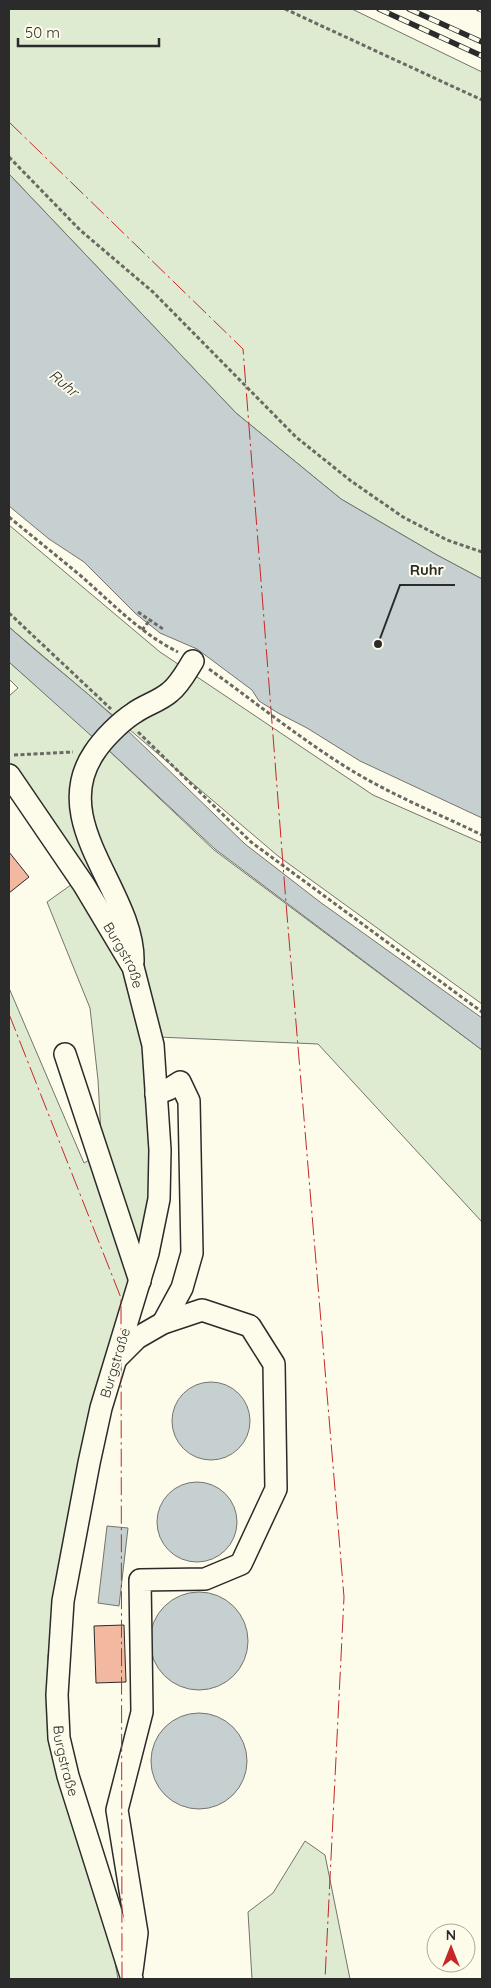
<svg xmlns="http://www.w3.org/2000/svg" width="491" height="1988" viewBox="0 0 491 1988" font-family="Quicksand,sans-serif">
<rect width="100%" height="100%" fill="#fdfbea"/>
<g fill="#deebd1" stroke="#74746e">
<polygon points="9,9 352,9 482,72 482,579 437,555 341,499 236,413 9,174"/>
<polygon points="9,525 160,652 373,795 482,843 482,1004 278,856 9,627"/>
<polygon points="9,662 103,745 214,850 482,1050 482,1222 318,1044 158,1037 158,1172 135,1282 92,1400 48,1656 49,1686 106,1912 118,1979 9,1979 9,988 84,1163 102,1153 98,1080 90,1008 47,902 75,882 9,779 9,696 18,688 9,679"/>
<polygon points="305,1841 325,1855 350,1979 252,1979 248,1912 273,1893"/>
</g>
<g fill="#c7d0d0" stroke="#74746e">
<polygon points="9,174 236,413 341,499 437,555 482,579 482,818 360,761 307,728 278,713 259,701 252,690 197,649 160,633 136,614 84,562 49,539 9,506"/>
<path d="M 9,627 C 44,659 82,687 116,719 L 96,740 L 9,662 Z"/>
<polygon points="124,727 245,844 320,902 482,1018 482,1050 215,849 103,745"/>
<circle cx="211" cy="1421" r="39"/>
<circle cx="197" cy="1522" r="40"/>
<polygon points="107,1526 128,1528 119,1606 98,1603"/>
<circle cx="199" cy="1641" r="49"/>
<circle cx="199" cy="1761" r="48"/>
</g>
<g fill="#f2b8a0" stroke="#2b2b2b">
<polygon points="9,852 29,877 9,893"/>
<polygon points="124,1625 126,1682 96,1683 94,1626"/>
</g>
<g fill="none" stroke-linecap="round" stroke-linejoin="round">
<defs>
<g id="minor">
<path id="s1" d="M 9,775 L 84,885 L 133,967 L 153,1045 L 160,1150 L 159,1199 L 148,1253 L 101,1408 L 89,1463 L 63,1601 L 57,1695 L 59,1738 L 68,1776 L 132,1979"/>
<path d="M 133,962 C 135,892 47,823 94,753 C 103,739 120,722 134,713 C 145,705 160,701 170,692 C 180,684 186,672 193,661"/>
<polyline points="65,1054 140,1281"/>
<polyline points="156,1094 169,1089 180,1082 189,1101 192,1253 182,1288 163,1323"/>
<polyline points="118,1357 137,1338 163,1323 202,1310 250,1326 274,1364 276,1489 241,1564 205,1579 140,1580 142,1712 117,1810 137,1933 132,1971"/>
</g>
</defs>
<use href="#minor" stroke="#2b2b2b" stroke-width="24"/>
<g stroke="#6a6964" stroke-width="3" stroke-dasharray="4 2.5" stroke-linecap="butt">
<polyline points="285,9 482,100"/>
<polyline points="9,157 80,230 153,292 296,437 351,481 403,517 447,540 482,552"/>
<path d="M 9,517 C 33,537 57,556 81,576 C 112,603 140,633 178,652"/>
<polyline points="138,612 163,629"/>
<polyline points="9,613 111,709"/>
<polyline points="142,630 150,620"/>
<path d="M 209,669 C 255,702 298,737 346,767 C 389,794 437,813 482,835"/>
<polyline points="138,732 251,842 482,1012"/>
<polyline points="14,755 73,752"/>
</g>
<use href="#minor" stroke="#fdfbea" stroke-width="21"/>
<defs>
<g id="rail">
<polyline points="379,9 482,56"/>
<polyline points="409,9 482,42"/>
<polyline points="479,9 482,10"/>
</g>
</defs>
<use href="#rail" stroke="#2b2b2b" stroke-width="5.5"/>
<use href="#rail" stroke="#fdfbea" stroke-width="4" stroke-dasharray="11" stroke-linecap="butt"/>
<g stroke="#c62828" stroke-width="1" stroke-dasharray="18 4 2.5 4" stroke-linecap="butt">
<polyline points="9,122 243,349 286,903 344,1597 325,1979"/>
<polyline points="9,1014 121,1298 122,1979"/>
</g>
</g>
<g text-anchor="middle" dominant-baseline="central" stroke-width="4" stroke-linejoin="round" paint-order="stroke">
<g font-size="14" fill="#2b2b2b" stroke="#fdfbea">
<text stroke="none"><textPath href="#s1" startOffset="214">Burgstraße</textPath></text>
<text transform="translate(115 1363) rotate(-73)">Burgstraße</text>
<text stroke="none"><textPath href="#s1" startOffset="1038">Burgstraße</textPath></text>
</g>
<g font-size="15" font-style="italic" fill="#2b2b2b" stroke="#fdfbea">
<text transform="translate(64 383) rotate(40)">Ruhr</text>
</g>
</g>
<path fill="none" stroke="#2b2b2b" stroke-width="2" d="M378 644L400 585H455"/>
<circle fill="#2b2b2b" stroke="#fdfbea" stroke-width="2" cx="378" cy="644" r="5"/>
<g font-size="15" text-anchor="middle" font-weight="bold" fill="#2b2b2b" stroke="#fdfbea" stroke-width="4" stroke-linejoin="round" paint-order="stroke">
<text x="427" y="575">Ruhr</text>
</g>
<rect width="491" height="1988" fill="none" stroke="#2b2b2b" stroke-width="20"/>
<g transform="translate(451 1948)"><circle r="24" fill="#fdfbea" stroke="#a9a89e"/>
<path d="M0-4L9 19L0 12L-9 19Z" fill="#c62828"/>
<text y="-8" font-size="14" font-weight="bold" text-anchor="middle" fill="#2b2b2b">N</text>
</g>
<path d="M18 38v8h141v-8" fill="none" stroke="#2b2b2b" stroke-width="2.5"/>
<text x="25" y="38" font-size="15" fill="#2b2b2b" stroke="#fdfbea" stroke-width="4" paint-order="stroke">50 m</text>
</svg>
